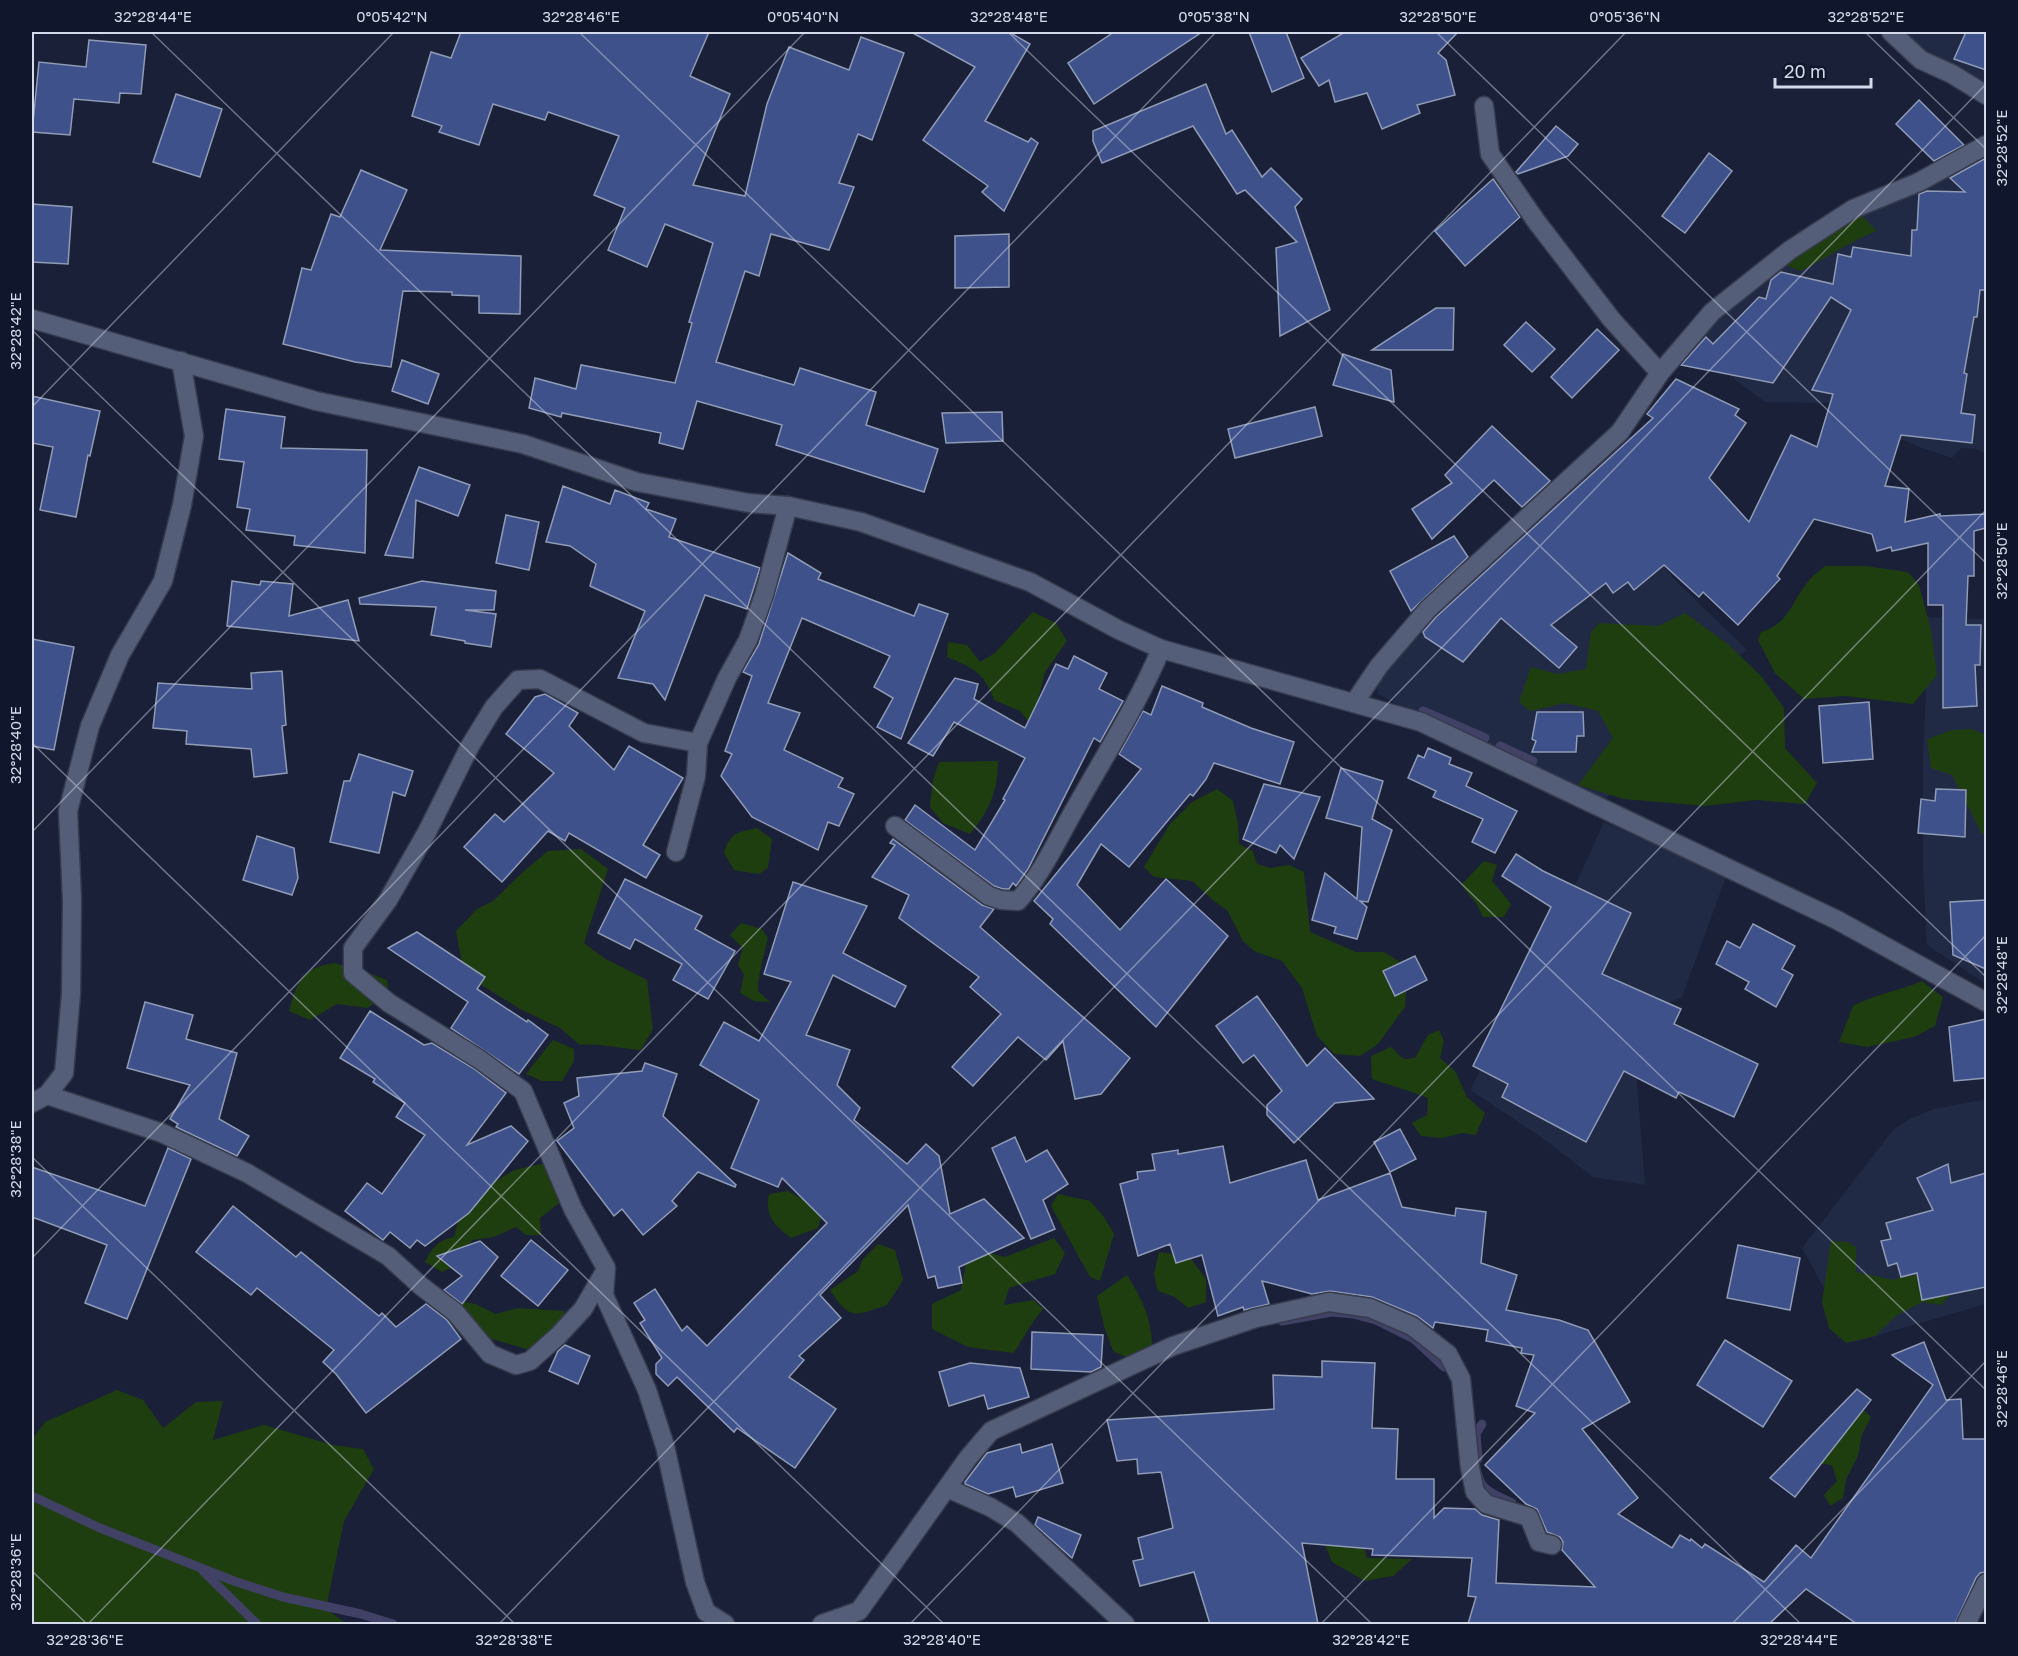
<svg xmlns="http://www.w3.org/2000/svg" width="2018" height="1656" viewBox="0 0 2018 1656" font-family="'Golos Text',sans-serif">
<rect width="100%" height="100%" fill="#192037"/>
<g fill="#212a45">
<polygon points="1900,32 1986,32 1986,90 1924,55"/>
<polygon points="1986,150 1986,453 1976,449 1961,448 1952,458 1919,447 1873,426 1831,403 1765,402 1691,347 1711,324 1776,267 1863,213"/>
<polygon points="1584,476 1637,534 1676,581 1747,650 1686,697 1606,799 1403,707 1378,694 1377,684 1393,657 1428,620"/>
<polygon points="1924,617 1986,619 1986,984 1927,945 1923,870 1923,756 1926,692"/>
<polygon points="1604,822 1726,877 1682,997 1632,1020 1645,1185 1593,1177 1545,1140 1470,1090 1580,875"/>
<polygon points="1986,1099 1986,1304 1854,1342 1802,1248 1893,1130 1910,1119 1934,1109"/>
</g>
<g fill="#1f3e10">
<path d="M 1862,216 L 1877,231 C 1850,241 1827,258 1801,271 L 1787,266 L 1788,258 L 1825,230 Z"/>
<path d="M 1825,566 L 1865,566 L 1908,572 L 1919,585 L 1931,630 L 1937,675 L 1913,704 L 1845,696 L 1804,699 L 1775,673 L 1758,640 L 1761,632 C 1791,622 1790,603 1808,582 C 1812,576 1819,571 1825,566 Z"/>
<path d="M 1033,612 L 1056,623 L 1067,641 L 1045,672 L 1038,700 L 1045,717 L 1031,725 L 1020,711 L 994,700 C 984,672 973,668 947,657 L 948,642 L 967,645 L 980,662 L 995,653 Z"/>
<polygon points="1685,613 1728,644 1761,676 1784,708 1785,748 1817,783 1805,804 1756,800 1705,806 1624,799 1578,785 1613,738 1598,711 1565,703 1530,711 1519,702 1531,667 1557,674 1586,669 1591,632 1599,623 1658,626"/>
<polygon points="1972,729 1985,735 1986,739 1986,835 1982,834 1952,775 1931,768 1927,739 1952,730"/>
<path d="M 998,761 C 998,791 989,811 970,834 L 943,823 L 930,807 L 933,779 L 939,762 Z"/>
<polygon points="1217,789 1233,801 1238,824 1239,844 1253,851 1257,864 1270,868 1289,865 1304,872 1310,932 1356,952 1384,952 1408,967 1405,1007 1378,1044 1360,1056 1334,1054 1317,1036 1302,988 1282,961 1254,951 1243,941 1227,910 1215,902 1192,881 1154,877 1144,867 1170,824 1192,802"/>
<path d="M 757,828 L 772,839 L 768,868 L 759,874 L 734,870 L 724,853 C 730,832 737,833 757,828 Z"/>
<path d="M 581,849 L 608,869 L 584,943 L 604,958 L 647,980 L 653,1029 L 641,1050 C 620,1049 601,1043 580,1045 L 560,1028 L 520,1009 L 464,974 L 456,931 L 477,909 L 493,901 L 524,871 L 548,851 Z"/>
<polygon points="1484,861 1497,865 1492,881 1511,904 1504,917 1483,917 1476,903 1461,885"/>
<path d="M 741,923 L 762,929 L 768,938 C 764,956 758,973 758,991 L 770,1002 L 754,1001 L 740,993 L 744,975 L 738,965 L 743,948 L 730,935 Z"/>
<path d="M 334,963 L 361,970 L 387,980 L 389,995 L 367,1008 L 337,1004 L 310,1020 L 289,1011 C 297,982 302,968 334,963 Z"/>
<path d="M 1922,981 L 1943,997 L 1935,1026 L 1914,1037 L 1867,1047 L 1839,1042 L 1853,1006 C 1875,994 1899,991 1922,981 Z"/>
<path d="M 1439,1030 L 1444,1041 L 1440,1058 L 1455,1071 L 1467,1097 L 1485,1113 L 1476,1135 L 1462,1133 L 1442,1138 L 1421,1136 L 1412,1123 L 1427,1115 L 1428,1098 C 1409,1090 1391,1086 1372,1079 L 1371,1056 L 1391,1047 L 1403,1059 L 1415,1058 L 1428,1035 Z"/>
<polygon points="553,1040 574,1049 574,1061 562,1081 542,1081 526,1074"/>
<path d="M 546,1163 L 562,1201 L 540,1218 L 541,1235 L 526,1235 L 516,1227 L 494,1237 L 472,1240 L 459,1264 L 442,1272 L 425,1262 C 432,1248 438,1240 454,1237 L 463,1202 L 514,1170 Z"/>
<path d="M 788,1191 L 823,1211 L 818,1228 L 791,1238 C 774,1225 765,1217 769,1194 Z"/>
<polygon points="1058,1194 1090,1201 1104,1217 1114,1234 1100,1281 1090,1277 1051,1206"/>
<polygon points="1933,1206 1967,1222 1986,1222 1986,1240 1981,1243 1958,1287 1941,1305 1922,1302 1896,1316 1875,1336 1846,1343 1829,1328 1822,1302 1831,1241 1847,1242 1856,1247 1856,1272 1893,1280 1901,1277 1955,1271 1924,1223"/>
<polygon points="1054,1238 1065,1253 1055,1274 1009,1288 1004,1305 1034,1300 1043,1309 1032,1323 1014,1353 968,1347 932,1329 932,1304 961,1290 969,1248 1005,1257"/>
<path d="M 878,1244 L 895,1250 L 903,1280 L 887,1305 C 855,1316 850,1321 830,1290 L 858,1271 L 863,1259 Z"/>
<polygon points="1159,1252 1189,1256 1206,1279 1206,1302 1188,1308 1175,1297 1158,1291 1154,1274"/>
<path d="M 1127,1275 C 1142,1299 1151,1317 1152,1346 L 1130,1359 L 1113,1351 L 1104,1326 L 1097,1296 Z"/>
<polygon points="445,1298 475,1304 496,1314 518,1308 564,1311 572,1335 548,1355 477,1335 456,1325 436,1322 431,1312 435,1301"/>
<polygon points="117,1390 143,1400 163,1428 196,1402 223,1401 213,1440 264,1425 333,1445 363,1449 374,1469 344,1521 326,1609 347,1624 32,1624 32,1440 45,1422"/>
<polygon points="1862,1409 1871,1417 1862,1434 1858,1456 1846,1479 1843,1498 1830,1506 1824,1495 1837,1481 1832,1465 1813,1463"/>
<polygon points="1361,1533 1367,1558 1412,1559 1393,1576 1365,1581 1332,1562 1324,1542"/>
</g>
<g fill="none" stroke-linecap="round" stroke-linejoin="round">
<g stroke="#404165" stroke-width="9">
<polyline points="1423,711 1485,738"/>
<polyline points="1500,746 1533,761"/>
<polyline points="1282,1321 1332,1312 1353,1314 1376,1320 1414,1339 1444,1367"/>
<polyline points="1478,1459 1476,1434 1482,1424"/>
<path d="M 1478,1475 C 1481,1492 1499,1496 1512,1503"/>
<polyline points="32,1496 100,1528 234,1581 283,1597 361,1614 393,1624"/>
<polyline points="203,1571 257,1624"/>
</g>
</g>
<g fill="#3e518a" stroke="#909bb7" stroke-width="1.5">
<polygon points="461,32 709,32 690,76 730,94 693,185 745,196 767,104 789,47 849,70 861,37 904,53 872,140 858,134 839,183 854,187 829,250 771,234 759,276 745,271 716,362 794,385 800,368 876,392 866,425 938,449 924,492 776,445 782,425 697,401 683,449 659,443 661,433 562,413 561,417 529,408 535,378 576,389 581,365 675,383 692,323 689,322 713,243 665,224 647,267 608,250 625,208 594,195 619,136 548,112 545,120 493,104 479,145 439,132 442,126 412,116 431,52 451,58"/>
<polygon points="911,32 1009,32 1030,44 985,121 1028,142 1031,138 1038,143 1004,211 982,192 988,186 923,140 975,67"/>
<polygon points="1114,32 1202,32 1094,104 1068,63"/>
<polygon points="1249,32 1286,32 1304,78 1272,92"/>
<polygon points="1345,32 1458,32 1438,53 1446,60 1455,95 1417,105 1420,113 1382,129 1367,93 1335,102 1329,80 1319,86 1301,58"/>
<polygon points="1966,32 1986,32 1986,70 1954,59"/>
<polygon points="89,40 146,45 141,94 120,93 119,103 74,99 70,135 32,132 39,62 86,67"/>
<polygon points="1206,84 1226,134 1232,130 1262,177 1271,168 1302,199 1295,207 1330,310 1280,336 1276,248 1297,242 1245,190 1237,194 1193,126 1102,163 1093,141 1093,131"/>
<polygon points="176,94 222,109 200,177 153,162"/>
<polygon points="1919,100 1964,145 1934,161 1896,124"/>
<polygon points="1556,126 1578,144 1568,156 1518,174 1516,172"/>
<polygon points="1709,153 1732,171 1685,233 1662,216"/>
<polygon points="1986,158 1986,290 1980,290 1977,317 1974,317 1964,373 1967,374 1961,413 1975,415 1972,443 1901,435 1885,486 1909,489 1905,522 1940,514 1940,516 1986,514 1986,528 1974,531 1974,576 1968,576 1966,625 1981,625 1980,665 1975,665 1977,706 1943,708 1943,605 1928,605 1928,543 1892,551 1891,547 1877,551 1872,534 1814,519 1777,576 1780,579 1738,625 1703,592 1699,597 1664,565 1634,590 1628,582 1613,593 1606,583 1551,625 1577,647 1559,668 1501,618 1463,662 1425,637 1423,632 1436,617 1653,418 1647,414 1676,379 1739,409 1735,415 1746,423 1709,478 1749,522 1791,435 1817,447 1833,394 1812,390 1851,310 1831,297 1773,383 1681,365 1706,337 1713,344 1759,297 1766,299 1771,280 1781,272 1833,284 1838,254 1851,257 1853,247 1911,256 1912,230 1917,230 1919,194 1927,191 1965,192 1950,178"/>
<polygon points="361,170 407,190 380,250 521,256 520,314 479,313 479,296 452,295 452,292 403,291 391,367 355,362 283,344 302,268 311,270 331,214 340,217"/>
<polygon points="1493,179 1520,217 1465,266 1435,231"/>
<polygon points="32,204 72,207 68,264 32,262"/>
<polygon points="1009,234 1009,287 955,288 955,236"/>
<polygon points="1436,308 1454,308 1453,350 1372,350"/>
<polygon points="1526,322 1555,349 1532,372 1504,345"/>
<polygon points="1597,329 1619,350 1572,398 1551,377"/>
<polygon points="1343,354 1391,370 1394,402 1333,385"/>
<polygon points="402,360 439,374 428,404 392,391"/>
<polygon points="32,396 100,411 90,456 88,455 76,517 40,510 53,447 32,443"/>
<polygon points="1315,407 1322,436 1235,458 1228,429"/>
<polygon points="226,409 285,417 281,448 367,450 365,553 294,545 295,536 246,530 250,509 237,507 244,462 219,459"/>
<polygon points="1002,412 1003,441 946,443 942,413"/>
<polygon points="1492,426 1550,481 1522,507 1494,480 1432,539 1412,509 1452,483 1445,475"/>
<polygon points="419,467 470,485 458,516 416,500 413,558 385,555"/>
<polygon points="563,486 610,504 615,490 649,503 646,509 676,519 669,537 760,568 747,609 705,595 665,700 653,684 618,678 645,611 590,586 596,564 570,546 546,542"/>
<polygon points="506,515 539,522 529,570 496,563"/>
<polygon points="1454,536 1468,557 1411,611 1390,571"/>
<polygon points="788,553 821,573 818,579 914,616 919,604 948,614 901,739 877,727 893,698 874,687 890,656 802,618 768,703 800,713 784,750 843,778 838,787 854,794 839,826 828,822 818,850 752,817 721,776 732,754 725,751 752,676 743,672 759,644"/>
<polygon points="232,581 260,585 261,581 293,584 289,616 348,600 359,641 227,626"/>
<polygon points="422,581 496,591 494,610 465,610 496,614 491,647 465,643 465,641 431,635 436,607 360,604 359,598"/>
<polygon points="32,639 74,647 54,750 32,746"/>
<polygon points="1074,656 1107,673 1099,689 1123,701 1100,742 1094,738 1028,869 1016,886 1013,883 1009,889 1003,889 994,886 905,820 915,805 975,850 1005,800 1003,799 1025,758 954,722 933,756 908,743 955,678 978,684 974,699 1025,728 1056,664 1068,669"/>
<polygon points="282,671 286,725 282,726 287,773 254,777 251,749 186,744 187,731 153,728 158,683 252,689 251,673"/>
<polygon points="1162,686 1203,703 1202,707 1251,728 1294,742 1280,784 1214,763 1206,779 1193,796 1190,794 1129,867 1101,844 1077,885 1120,930 1166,879 1228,936 1156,1027 1050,924 1053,919 1034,901 1141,769 1119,754 1143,711 1151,715"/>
<polygon points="545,694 578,713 569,726 614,770 629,746 683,778 643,845 660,855 646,878 569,833 565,841 548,831 502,882 464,847 495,814 504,822 554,773 506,734 535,697"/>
<polygon points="1869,702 1873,759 1823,763 1819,706"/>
<polygon points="1537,712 1583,712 1584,736 1577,736 1576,752 1532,752 1536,741 1532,739"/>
<polygon points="1428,748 1451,758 1449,764 1472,773 1466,786 1517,811 1495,853 1472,842 1483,819 1433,797 1436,791 1408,778 1418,755 1424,758"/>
<polygon points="359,754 413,771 405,796 393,792 379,853 330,842 344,781 350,781"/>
<polygon points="1341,768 1383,781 1372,819 1392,830 1368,902 1360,901 1367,907 1357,939 1334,933 1336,927 1312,920 1325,873 1357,899 1362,827 1326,818"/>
<polygon points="1264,784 1320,797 1294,859 1280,845 1276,853 1243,839"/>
<polygon points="1936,789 1966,790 1965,837 1918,833 1921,799 1935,801"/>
<polygon points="257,836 294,848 298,878 292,895 243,880"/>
<polygon points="893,839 982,905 994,909 980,927 1130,1058 1101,1094 1075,1099 1063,1041 1046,1060 1018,1037 973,1086 952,1067 1001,1014 970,987 979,977 899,918 909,895 872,877 895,845 890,843"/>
<polygon points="1516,854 1543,871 1631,913 1602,974 1681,1009 1674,1024 1758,1064 1734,1117 1679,1092 1676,1098 1624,1071 1586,1142 1502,1097 1508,1084 1473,1066 1551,907 1502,876"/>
<polygon points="625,879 702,916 695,929 735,951 708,999 673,980 682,964 635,939 630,949 598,933"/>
<polygon points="793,882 867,906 843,953 906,986 895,1007 833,975 806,1035 850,1050 837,1085 860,1108 854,1120 907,1164 926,1144 939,1156 950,1214 984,1199 1024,1238 959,1267 962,1283 938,1288 935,1276 928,1278 908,1205 820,1295 841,1318 799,1356 804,1360 789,1377 836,1409 795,1468 737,1428 734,1432 677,1377 668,1386 656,1374 656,1364 662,1358 640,1323 645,1320 634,1303 655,1289 682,1331 687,1326 707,1346 827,1223 782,1178 778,1187 731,1168 759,1100 700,1065 724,1022 759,1041 791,982 764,974"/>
<polygon points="1986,900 1986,969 1953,955 1950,902"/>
<polygon points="1753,924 1795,946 1782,969 1793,975 1776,1007 1745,989 1749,982 1716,964 1727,941 1740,948"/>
<polygon points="417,932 485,977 477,989 527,1022 528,1020 548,1035 519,1074 451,1028 468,1002 388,948"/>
<polygon points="1415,956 1427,980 1395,996 1383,971"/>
<polygon points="1257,996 1307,1066 1325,1048 1374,1099 1335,1103 1294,1143 1267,1115 1267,1105 1282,1091 1254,1055 1243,1063 1216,1026"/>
<polygon points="145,1002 193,1015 186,1039 237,1053 219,1119 249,1136 237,1156 176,1127 178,1124 170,1119 190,1085 127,1068"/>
<polygon points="370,1011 424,1045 432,1043 473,1068 506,1093 467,1145 511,1126 528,1141 469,1213 425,1246 417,1240 410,1248 390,1232 383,1240 345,1211 367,1183 382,1194 425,1135 396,1117 405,1103 373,1082 375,1079 340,1058"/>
<polygon points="1986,1019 1986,1078 1954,1081 1949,1027"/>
<polygon points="645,1063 677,1074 663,1116 736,1185 735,1187 698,1172 672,1201 677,1206 643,1235 622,1209 614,1216 557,1141 574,1128 564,1103 579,1096 577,1078 642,1071"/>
<polygon points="1400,1129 1416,1159 1390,1172 1374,1142"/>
<polygon points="1015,1137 1026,1162 1047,1150 1068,1184 1043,1200 1055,1229 1031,1239 992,1148"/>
<polygon points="1223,1146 1230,1183 1306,1160 1318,1200 1390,1173 1402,1207 1455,1216 1456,1208 1486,1212 1481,1263 1517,1275 1506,1310 1559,1320 1588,1330 1630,1402 1582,1429 1638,1498 1618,1514 1672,1548 1680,1535 1690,1541 1691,1539 1702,1548 1705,1544 1764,1582 1796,1545 1811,1558 1933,1385 1892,1355 1924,1342 1946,1400 1961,1399 1963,1439 1986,1439 1986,1572 1980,1573 1976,1578 1955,1624 1857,1624 1806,1589 1769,1624 1468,1624 1476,1597 1468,1596 1472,1558 1372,1555 1373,1549 1302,1543 1318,1624 1210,1624 1194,1572 1140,1586 1133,1561 1143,1559 1138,1538 1173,1528 1161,1472 1138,1474 1137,1459 1117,1461 1107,1420 1274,1409 1273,1375 1322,1377 1322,1361 1375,1363 1372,1428 1398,1429 1396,1479 1434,1479 1434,1518 1444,1508 1475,1509 1482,1515 1499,1520 1496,1583 1595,1587 1562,1550 1563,1542 1560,1537 1547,1532 1537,1509 1526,1504 1485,1465 1535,1413 1516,1406 1534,1355 1521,1353 1522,1348 1486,1341 1488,1330 1435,1322 1433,1328 1417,1316 1372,1297 1330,1291 1312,1294 1262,1281 1269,1304 1244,1310 1243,1307 1218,1316 1202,1255 1176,1263 1170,1244 1138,1256 1120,1184 1138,1179 1137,1172 1155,1170 1152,1154 1178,1150 1178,1154"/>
<polygon points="168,1148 191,1159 127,1319 85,1303 107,1245 32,1217 32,1167 145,1206"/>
<polygon points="1948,1164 1951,1183 1986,1173 1986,1287 1922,1300 1917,1273 1901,1277 1897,1263 1888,1266 1881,1241 1891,1239 1886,1223 1933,1210 1917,1178"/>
<polygon points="233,1206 296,1257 301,1252 379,1316 382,1313 396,1327 426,1304 447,1320 461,1339 366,1413 336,1374 323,1362 334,1350 257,1288 251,1295 196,1252"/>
<polygon points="531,1240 568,1270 538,1306 501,1276"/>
<polygon points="480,1241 498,1257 462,1304 444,1290 462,1276 437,1256"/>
<polygon points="1738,1245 1800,1258 1790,1310 1727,1298"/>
<polygon points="1032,1332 1103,1335 1101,1367 1091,1372 1031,1369"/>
<polygon points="1725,1340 1792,1381 1763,1427 1697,1385"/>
<polygon points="565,1345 590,1356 578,1384 549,1371 558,1351"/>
<polygon points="970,1363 1020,1368 1029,1397 988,1409 984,1395 949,1406 939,1372"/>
<polygon points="1857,1389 1871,1400 1795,1497 1770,1478"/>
<polygon points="1020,1444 1022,1453 1052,1444 1063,1483 1016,1497 1013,1487 988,1494 965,1484 965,1482 987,1453"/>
<polygon points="1038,1517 1081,1535 1072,1558 1035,1525"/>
</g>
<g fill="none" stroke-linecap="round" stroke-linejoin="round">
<defs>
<g id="minor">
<polyline points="1891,32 1921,60 1952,74 1986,95"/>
<polyline points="1484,106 1490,154 1536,221 1612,320 1660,373"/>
<polyline points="32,319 316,401 523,444 637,482 749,503 788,506 861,522 1030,582 1119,630 1161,649 1421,722 1837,920 1986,1002"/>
<polyline points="1354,703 1379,666 1428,609 1620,432 1660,373 1712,312 1790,250 1853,209 1919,182 1986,145"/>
<path d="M 895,826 L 989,896 L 1001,900 L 1018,901 C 1042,874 1058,838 1076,807 C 1105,755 1138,704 1161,649"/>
<polyline points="676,852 696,776 698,743"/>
<polyline points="47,1095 162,1133 247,1173 388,1256 421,1286 455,1312 490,1354 516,1365 530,1361 558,1336 583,1309 604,1273"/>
<polyline points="32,1103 47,1095 64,1073 71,994 72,900 68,811 90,726 120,655 163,581 182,505 194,436 181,361"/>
<polyline points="947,1488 990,1507 1017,1523 1125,1624"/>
<polyline points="725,1624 706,1612 695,1582 665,1446 647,1390 604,1295 606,1268 573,1209 523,1091 479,1059 389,1003 353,973 353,948 388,900 427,832 470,746 494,707 518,680 540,679 644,733 698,743 727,678 748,640 764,595 788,506"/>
<polyline points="822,1624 859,1611 968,1458 991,1431 1173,1346 1256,1318 1329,1302 1370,1308 1412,1326 1448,1354 1461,1379 1470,1468 1475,1492 1486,1504 1529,1517 1539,1542 1552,1545"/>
<polyline points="1966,1624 1986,1583"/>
</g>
</defs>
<use href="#minor" stroke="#373b4e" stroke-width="21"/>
<use href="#minor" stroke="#545e78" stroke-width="18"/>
</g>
<path fill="none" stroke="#d4dae9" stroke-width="1.5" stroke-opacity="0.45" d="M 151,32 L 1801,1624M 579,32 L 1986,1390M 1008,32 L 1986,977M 1436,32 L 1986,563M 1865,32 L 1986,149M 32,330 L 1372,1624M 32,407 L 394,32M 32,743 L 944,1624M 32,832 L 805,32M 32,1157 L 515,1624M 32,1258 L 1216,32M 32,1571 L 87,1624M 88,1624 L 1626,32M 499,1624 L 1986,84M 910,1624 L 1986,510M 1321,1624 L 1986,935M 1732,1624 L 1986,1361"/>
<rect width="2018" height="1656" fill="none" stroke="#10172c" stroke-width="66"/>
<path d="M1775 78v9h96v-9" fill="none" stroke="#d4dae9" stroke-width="3"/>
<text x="1784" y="78" font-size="18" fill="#d4dae9" stroke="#10172c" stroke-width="4.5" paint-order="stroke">20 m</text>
<rect x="33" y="33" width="1952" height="1590" fill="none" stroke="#d4dae9" stroke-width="2"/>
<g font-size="15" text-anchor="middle" fill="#d4dae9">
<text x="153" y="22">32°28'44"E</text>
<text x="392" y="22">0°05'42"N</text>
<text x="581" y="22">32°28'46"E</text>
<text x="803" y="22">0°05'40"N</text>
<text x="1009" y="22">32°28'48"E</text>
<text x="1214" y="22">0°05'38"N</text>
<text x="1438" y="22">32°28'50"E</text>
<text x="1625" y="22">0°05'36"N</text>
<text x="1866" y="22">32°28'52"E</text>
<text transform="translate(2002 148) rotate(-90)" y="5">32°28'52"E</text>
<text transform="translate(16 331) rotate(-90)" y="5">32°28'42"E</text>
<text transform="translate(2002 561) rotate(-90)" y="5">32°28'50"E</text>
<text transform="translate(16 745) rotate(-90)" y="5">32°28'40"E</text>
<text transform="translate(2002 975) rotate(-90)" y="5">32°28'48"E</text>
<text transform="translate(16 1159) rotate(-90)" y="5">32°28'38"E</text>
<text transform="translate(2002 1389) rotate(-90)" y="5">32°28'46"E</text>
<text transform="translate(16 1572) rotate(-90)" y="5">32°28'36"E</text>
<text x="85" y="1645">32°28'36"E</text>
<text x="514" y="1645">32°28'38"E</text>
<text x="942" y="1645">32°28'40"E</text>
<text x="1371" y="1645">32°28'42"E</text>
<text x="1799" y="1645">32°28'44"E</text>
</g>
</svg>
